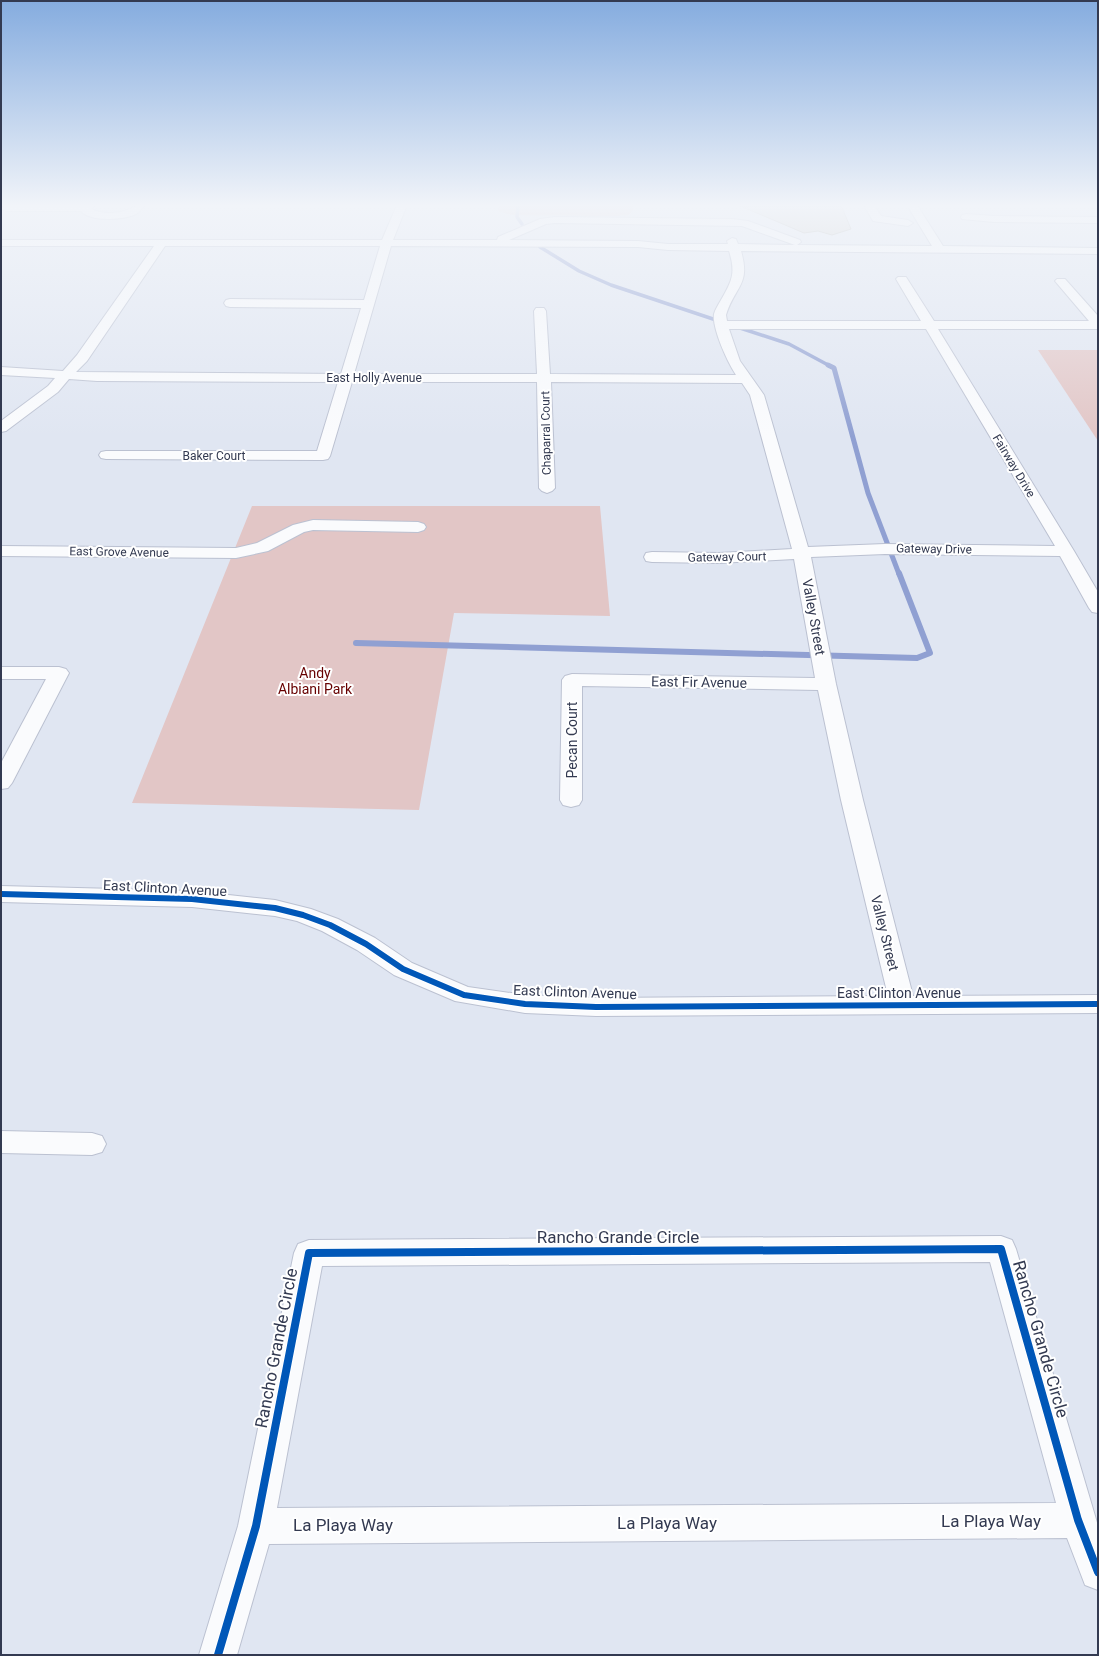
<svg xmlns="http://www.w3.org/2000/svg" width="1099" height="1656" viewBox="0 0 1099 1656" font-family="Roboto,sans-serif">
<rect width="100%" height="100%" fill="#e0e6f2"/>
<g fill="#e2c6c6">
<polygon points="499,205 633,205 633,211 628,215 615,216 512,215 498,211"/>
<polygon points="1038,350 1098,350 1098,441"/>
<polygon points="252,506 600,506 610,616 454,613 419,810 132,803"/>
</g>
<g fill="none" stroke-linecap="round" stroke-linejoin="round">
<g stroke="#90a0d2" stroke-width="3.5">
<polyline points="518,205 517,217 522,224"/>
<polyline points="540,247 579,271 611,285 722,322"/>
<polyline points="734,326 789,344 830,366"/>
</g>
<polyline stroke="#90a0d2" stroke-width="5" points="828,365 834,368 868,493 899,574"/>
<polyline stroke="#90a0d2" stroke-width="6" points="356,643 917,658 930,653 899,573"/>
</g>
<polygon fill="#cccac4" stroke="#a6a59e" points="738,205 841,205 851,229 832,235 818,231 804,233"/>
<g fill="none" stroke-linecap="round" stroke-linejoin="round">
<defs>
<g id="minor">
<path d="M 4,205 L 95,205 L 91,209 C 101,214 117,214 127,210 C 136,207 133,205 145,205 C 142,209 140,212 136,214 C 124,220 90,222 81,211 L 6,211 L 1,208 Z"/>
<path d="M 397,205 L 407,205 L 393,240 L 497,240 L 498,237 L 540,219 L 555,217 L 732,219 L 748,221 L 800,240 L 801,242 L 797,245 L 932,246 L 907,205 L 917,205 L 943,246 L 1098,248 L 1098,254 L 741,251 C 751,285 735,286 726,315 L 727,321 L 921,321 L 896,279 L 898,277 L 906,277 L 934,321 L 1089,321 L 1055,281 L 1057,279 L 1065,279 L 1098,316 L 1098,329 L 938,329 L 1074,551 L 1098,592 L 1098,613 L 1092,612 L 1089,608 L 1060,556 L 885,554 L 811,557 L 836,684 L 863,800 L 913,996 L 1098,995 L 1098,1013 L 596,1016 L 525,1013 L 455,1001 L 394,975 L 357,950 L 322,931 L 297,921 L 275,916 L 192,907 L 1,902 L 1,886 L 192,891 L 275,900 L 311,909 L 338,919 L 375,938 L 412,963 L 468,987 L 525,995 L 596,998 L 888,996 L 841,800 L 818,690 L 582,686 L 582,800 L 579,805 L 571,807 L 563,805 L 560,800 L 562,680 L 565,676 L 572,674 L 815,678 L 794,559 L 719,563 L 652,562 L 646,561 L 644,557 L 646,553 L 652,552 L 719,553 L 792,549 L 750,395 L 742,383 L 551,382 L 555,488 L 552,491 L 547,493 L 542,491 L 539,488 L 537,382 L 352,382 L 330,456 L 328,459 L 323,460 L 106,459 L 101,458 L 99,455 L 101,452 L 106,451 L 317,451 L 338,382 L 97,381 L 69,379 L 58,392 L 6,431 L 1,432 L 1,421 L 48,386 L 55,378 L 1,375 L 1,367 L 63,371 L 77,355 L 154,246 L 1,246 L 1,240 L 382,240 ZM 555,223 L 742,226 L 795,245 L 738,244 L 736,239 L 732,238 L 727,241 L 728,244 L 668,244 L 638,241 L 509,240 L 546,224 ZM 165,246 L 380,246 L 364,300 L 230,299 L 226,300 L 224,303 L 226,306 L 230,307 L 361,308 L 341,374 L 76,372 L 87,361 ZM 391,246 L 638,247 L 668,250 L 729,251 C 736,273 732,281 721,300 C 718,305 715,310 714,314 C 712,329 728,363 736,375 L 550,374 L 546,311 L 544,308 L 536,308 L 534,311 L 537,374 L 354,374 ZM 729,329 L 926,329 L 1055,546 L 885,544 L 808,547 L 764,395 L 740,361 Z"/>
<polygon points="864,205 874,205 881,216 908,220 913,223 908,226 873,221"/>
<polygon points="966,214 994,216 1098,217 1098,223 994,222 962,219 961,217 962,215"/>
<polygon points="313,520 418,522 424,524 426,527 424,530 418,532 313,530 304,532 268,551 236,558 1,556 1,546 236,548 257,543 293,525"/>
<polygon points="1,667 59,667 66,669 69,673 12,783 8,788 1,789 1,763 46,679 1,679"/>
<polygon points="1,1131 92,1133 102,1136 106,1144 102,1152 92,1155 1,1153"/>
<path d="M 1001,1236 L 1012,1240 L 1016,1249 L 1098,1526 L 1098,1590 L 1085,1585 L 1067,1538 L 269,1544 L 237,1655 L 199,1655 L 238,1526 L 294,1253 L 298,1244 L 309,1240 ZM 990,1262 L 1056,1503 L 277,1508 L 322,1266 Z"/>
</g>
</defs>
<use href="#minor" stroke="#bbc1d1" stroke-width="2"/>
<use href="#minor" fill="#fafbfd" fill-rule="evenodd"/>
<defs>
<polyline id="cycleway-far1" points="1,894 192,899 275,908 303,915 330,925 366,944 403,969 464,995 525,1004 596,1007 1098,1004"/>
<polyline id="cycleway" points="218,1655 256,1526 309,1253 1001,1249 1078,1520 1098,1572"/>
</defs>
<use href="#cycleway-far1" stroke="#fff" stroke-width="8"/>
<use href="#cycleway" stroke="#fff" stroke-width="10"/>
<use href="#cycleway-far1" stroke="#0057b8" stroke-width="6"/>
<use href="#cycleway" stroke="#0057b8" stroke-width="8"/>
</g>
<linearGradient id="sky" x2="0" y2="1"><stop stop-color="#85acdf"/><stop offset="0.47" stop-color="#f1f4f9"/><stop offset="1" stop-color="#f1f4f9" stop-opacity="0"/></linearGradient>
<rect width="1099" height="437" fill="url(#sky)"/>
<g text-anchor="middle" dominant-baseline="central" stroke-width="4" stroke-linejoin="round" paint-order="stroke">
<g font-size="12" fill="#333a51" stroke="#fff">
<text x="374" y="378">East Holly Avenue</text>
<text transform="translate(546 433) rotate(-91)">Chaparral Court</text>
<text x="214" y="456">Baker Court</text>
<text transform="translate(1014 466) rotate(59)">Fairway Drive</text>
<text transform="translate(934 549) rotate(1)">Gateway Drive</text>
<text transform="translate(119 552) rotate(1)">East Grove Avenue</text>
<text transform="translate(727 557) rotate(-1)">Gateway Court</text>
</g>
<g font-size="14" fill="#333a51" stroke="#fff">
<text transform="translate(814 617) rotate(80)">Valley Street</text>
<text transform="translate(699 682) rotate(1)">East Fir Avenue</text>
<text transform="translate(572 740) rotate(-90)">Pecan Court</text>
<text transform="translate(165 888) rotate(3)">East Clinton Avenue</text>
<text transform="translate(885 933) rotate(76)">Valley Street</text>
<text transform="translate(575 992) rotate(2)">East Clinton Avenue</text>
<text x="899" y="993">East Clinton Avenue</text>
</g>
<g font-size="14" fill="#670000" stroke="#fff">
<text x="315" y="673">Andy<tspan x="315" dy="16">Albiani Park</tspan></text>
</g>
<g font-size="17" fill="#333a51" stroke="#fff">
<text x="618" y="1237">Rancho Grande Circle</text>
<text transform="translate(1041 1339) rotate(74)">Rancho Grande Circle</text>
<text transform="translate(276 1348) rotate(-79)">Rancho Grande Circle</text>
<text x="991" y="1521">La Playa Way</text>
<text x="667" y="1523">La Playa Way</text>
<text x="343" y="1525">La Playa Way</text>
</g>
</g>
<rect width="1099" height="1656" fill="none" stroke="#333a51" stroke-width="4"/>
</svg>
